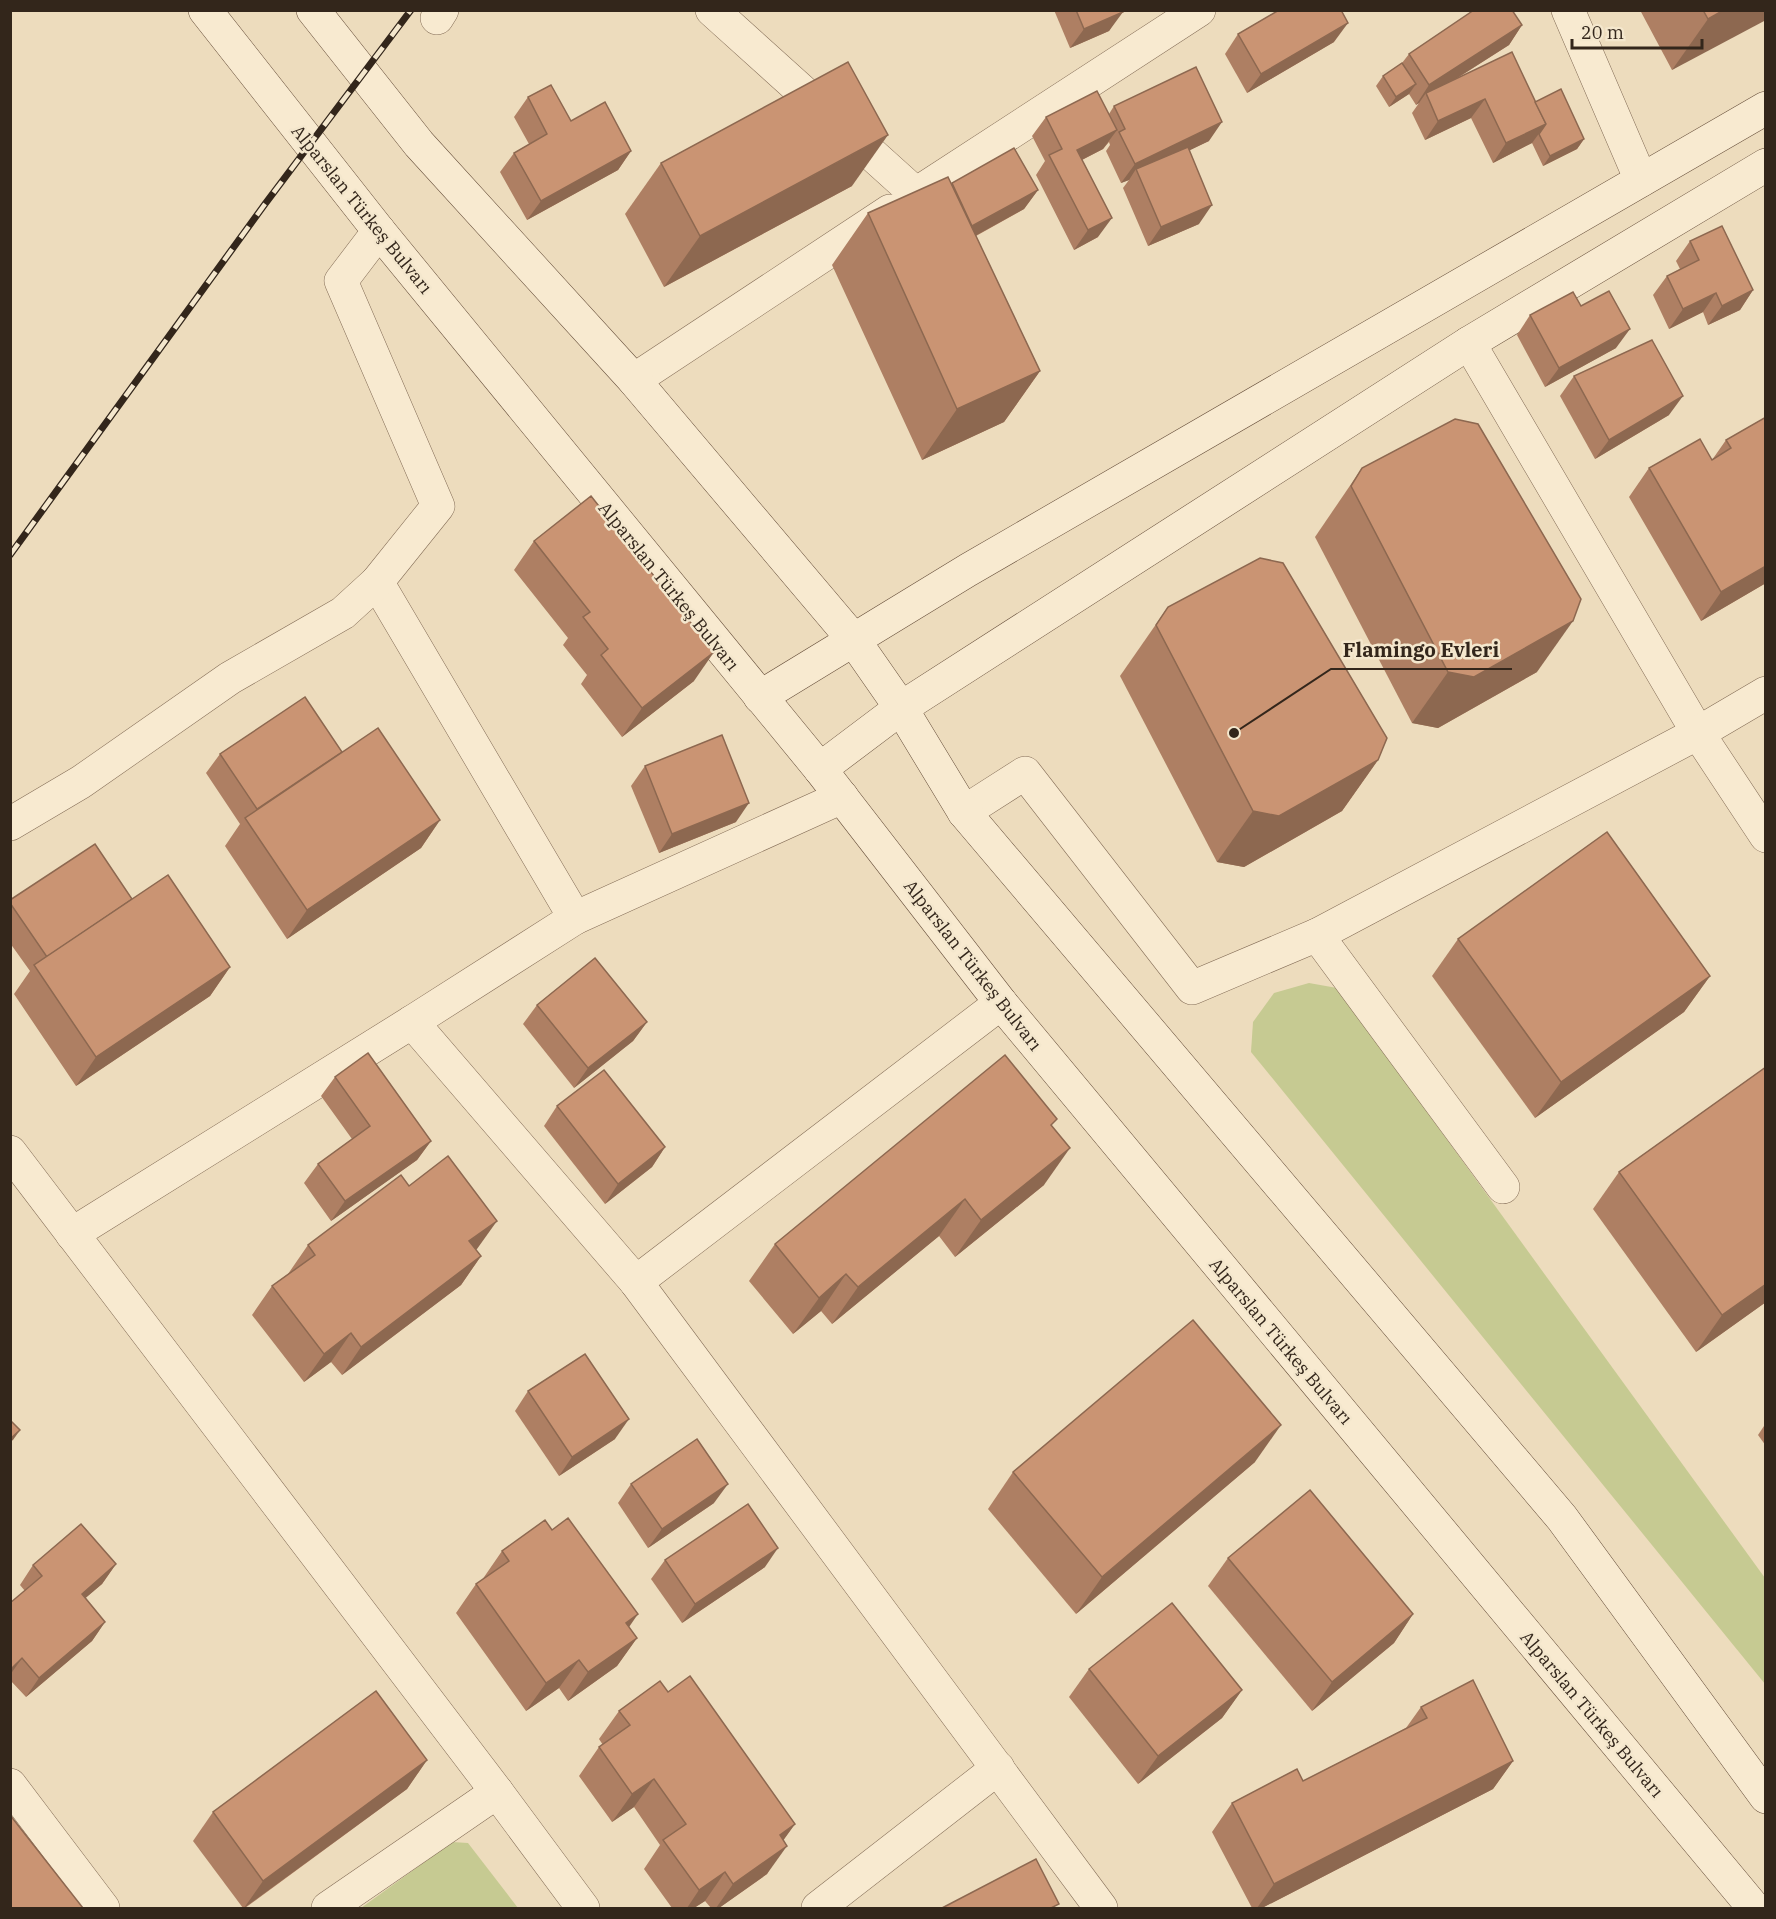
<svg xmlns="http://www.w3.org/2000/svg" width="1776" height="1919" font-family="'IBM Plex Serif',serif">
  <rect width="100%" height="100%" fill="#eddcbd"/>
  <g fill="#c6ca92">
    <path d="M1309 983 1337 988 1765 1578V1684L1251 1052 1253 1022 1274 993Z"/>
    <path d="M452 1842 468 1843 518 1908H361Z"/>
  </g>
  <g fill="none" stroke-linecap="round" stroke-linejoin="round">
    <g stroke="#846d57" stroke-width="34">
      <g id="minor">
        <path d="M712 10 916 194 1199 10"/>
        <path d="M1568 10 1641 180"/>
        <path d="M437 18 442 10"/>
        <path d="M379 231 341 281 438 506 377 582 575 918 412 1022 636 1282 1101 1908"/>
        <path d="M1469 343 1698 733 1766 836"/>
        <path d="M634 380 890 211"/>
        <path d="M964 812 1025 773 1192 988 1317 935 1503 1187"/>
        <path d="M10 824 81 782 230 678 343 613 377 582"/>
        <path d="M575 918 842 797"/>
        <path d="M1317 935 1698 733 1766 693"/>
        <path d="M10 1152 497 1792 583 1908"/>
        <path d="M72 1234 412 1022"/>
        <path d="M636 1282 1001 1003"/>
        <path d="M10 1785 103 1908"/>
        <path d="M328 1908 497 1792"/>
        <path d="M818 1908 998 1768"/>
      </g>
    </g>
    <g stroke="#664e3a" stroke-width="34">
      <g id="secondary">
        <path d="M205 10 379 231 820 769 1001 1003 1754 1908"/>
        <path d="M313 10 419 144 634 380 853 639 901 708 964 812 1562 1518 1766 1797"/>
        <path d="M760 697 968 570 1766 108"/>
        <path d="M820 769 901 708 1469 343 1766 165"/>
      </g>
    </g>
    <use href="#minor" stroke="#f8ead0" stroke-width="33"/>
    <use href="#secondary" stroke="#f8ead0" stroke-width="33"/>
    <g stroke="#33261b" stroke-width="7">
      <path id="rail" d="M10 555 265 204 411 10"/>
    </g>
    <use href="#rail" stroke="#f4e7cd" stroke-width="4.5" stroke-dasharray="14" stroke-linecap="butt"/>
  </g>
  <g fill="#ae7f63">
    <path d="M1054 10H1122L1109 31 1070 48Z"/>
    <path d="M1640 10H1766L1672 70Z"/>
    <path d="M1522 25 1509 45 1456 79 1535 102 1584 139 1577 149 1543 166 1532 143 1493 163 1471 118 1425 140 1412 113 1419 103 1416 105 1409 94 1389 107 1376 86 1383 76 1402 63 1409 54Z"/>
    <path d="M1238 34 1334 42 1247 93 1225 54Z"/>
    <path d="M528 97 571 121 631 151 618 170 527 220 500 172 514 153 529 144 514 117Z"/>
    <path d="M1114 106 1209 141 1189 150 1199 224 1148 246 1123 188 1129 180 1121 183 1106 151 1110 145 1109 142 1103 149 1082 160 1098 237 1074 250 1036 175 1045 161 1032 136 1046 117 1109 114Z"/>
    <path d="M661 163 852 186 664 287 625 214Z"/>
    <path d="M952 183 1038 190 1024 209 976 236 1040 371 1004 422 922 460 832 265 868 213Z"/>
    <path d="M1690 241 1753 290 1740 310 1708 325 1703 312 1669 329 1653 295 1667 276 1680 269 1676 261Z"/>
    <path d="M1581 306 1616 348 1545 387 1517 335 1530 315Z"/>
    <path d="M1574 376 1669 415 1595 459 1560 396Z"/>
    <path d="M1766 417V583L1701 621 1629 497 1649 468 1712 460 1726 440Z"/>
    <path d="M1362 468 1537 672 1438 728 1412 723 1315 537Z"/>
    <path d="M534 541 694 681 622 737 581 684 587 675 563 645 568 638 514 570Z"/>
    <path d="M1168 607 1378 760 1342 811 1244 867 1217 862 1120 676Z"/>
    <path d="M342 752 440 820 421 848 287 939 225 846 240 824 206 773 220 754Z"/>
    <path d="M645 766 736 822 659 853 631 786Z"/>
    <path d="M132 899 230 967 210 996 76 1086 14 994 30 971 10 943V900Z"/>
    <path d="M1458 939 1710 976 1684 1012 1535 1118 1432 976Z"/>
    <path d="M537 1005 647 1022 633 1041 574 1088 523 1024Z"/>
    <path d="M1766 1067V1302L1696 1352 1593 1209 1619 1172Z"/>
    <path d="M335 1077 431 1141 417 1160 331 1221 304 1183 318 1164 352 1139 321 1096Z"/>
    <path d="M557 1106 665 1147 652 1167 605 1204 544 1126Z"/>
    <path d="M1052 1126 1044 1185 955 1257 939 1236 832 1324 821 1311 793 1334 749 1281 775 1244Z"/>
    <path d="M409 1186 476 1250 481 1256 461 1285 342 1375 331 1362 304 1382 252 1315 272 1286 288 1274 308 1245Z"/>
    <path d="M528 1391 615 1439 559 1476 515 1411Z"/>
    <path d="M1766 1423V1446L1758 1435Z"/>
    <path d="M1255 1462 1076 1614 988 1509 1013 1472Z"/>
    <path d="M631 1484 714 1503 648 1548 618 1503Z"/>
    <path d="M552 1530 637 1638 617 1666 568 1701 559 1688 526 1711 456 1613 476 1584 482 1580 502 1551Z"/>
    <path d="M1228 1558 1413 1614 1394 1643 1312 1711 1208 1586Z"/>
    <path d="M665 1560 765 1567 682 1623 651 1579Z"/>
    <path d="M116 1564 102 1584 85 1598 105 1622 92 1641 26 1697 10 1680V1603L25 1591 20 1585 33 1565Z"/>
    <path d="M1089 1669 1242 1690 1222 1718 1138 1784 1069 1697Z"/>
    <path d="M668 1692 795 1824 783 1840 767 1874 719 1908H711L705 1901 694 1908H672L644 1869 660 1845 634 1807 612 1822 579 1776 599 1747 603 1745 599 1739 619 1711Z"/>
    <path d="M1421 1707 1513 1761 1493 1789 1262 1908H1252L1212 1832 1232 1803 1303 1781 1406 1728Z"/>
    <path d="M427 1760 407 1789 245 1908H243L193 1841 213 1812Z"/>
  </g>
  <g fill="#8d6850">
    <path d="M1724 10H1766V20L1672 70 1708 19Z"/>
    <path d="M1123 12 1109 31 1070 48 1084 29Z"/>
    <path d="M1348 23 1334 42 1247 93 1261 74Z"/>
    <path d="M1522 25 1509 45 1427 97 1426 93 1419 103 1416 105 1429 85Z"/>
    <path d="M1416 84 1409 94 1389 107 1396 97Z"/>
    <path d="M1485 99 1471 118 1425 140 1438 121Z"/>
    <path d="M1222 122 1209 141 1139 175 1136 169 1129 180 1121 183 1135 164Z"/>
    <path d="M1546 124 1532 143 1493 163 1506 143Z"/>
    <path d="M1117 130 1103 149 1064 169 1077 150Z"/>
    <path d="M888 135 852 186 664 287 700 236Z"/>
    <path d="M1584 139 1577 149 1543 166 1550 156Z"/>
    <path d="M631 151 618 170 527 220 541 201Z"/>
    <path d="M1038 190 1024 209 955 247 969 228Z"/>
    <path d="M1212 205 1199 224 1148 246 1161 227Z"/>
    <path d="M1112 218 1098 237 1074 250 1088 230Z"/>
    <path d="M1753 290 1740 310 1708 325 1722 306Z"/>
    <path d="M1716 293 1703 312 1669 329 1683 309Z"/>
    <path d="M1630 329 1616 348 1545 387 1559 368Z"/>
    <path d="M1040 371 1004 422 922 460 957 409Z"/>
    <path d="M1683 396 1669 415 1595 459 1609 440Z"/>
    <path d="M1766 566V583L1701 621 1721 592Z"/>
    <path d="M1573 621 1537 672 1438 728 1412 723 1448 672Z"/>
    <path d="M714 652 694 681 622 737 642 708Z"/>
    <path d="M1378 760 1342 811 1244 867 1217 862 1253 811Z"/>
    <path d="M749 803 736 822 659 853 672 834Z"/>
    <path d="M440 820 421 848 287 939 307 910Z"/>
    <path d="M230 967 210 996 76 1086 96 1057Z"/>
    <path d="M1710 976 1684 1012 1535 1118 1561 1082Z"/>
    <path d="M647 1022 633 1041 574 1088 588 1068Z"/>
    <path d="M431 1141 417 1160 331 1221 345 1201Z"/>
    <path d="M665 1147 652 1167 605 1204 618 1184Z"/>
    <path d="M1070 1148 1044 1185 955 1257 981 1220Z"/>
    <path d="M965 1199 939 1236 832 1324 858 1287Z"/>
    <path d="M497 1221 477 1249 449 1270 469 1241Z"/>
    <path d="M481 1256 461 1285 342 1375 361 1347Z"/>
    <path d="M846 1274 821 1311 793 1334 819 1298Z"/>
    <path d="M1766 1284V1302L1696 1352 1722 1315Z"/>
    <path d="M351 1333 331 1362 304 1382 324 1354Z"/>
    <path d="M629 1419 615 1439 559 1476 572 1457Z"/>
    <path d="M1281 1425 1255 1462 1076 1614 1102 1577Z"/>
    <path d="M20 1430 13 1440 10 1442V1439Z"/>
    <path d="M728 1484 714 1503 648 1548 662 1529Z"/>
    <path d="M778 1548 765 1567 682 1623 695 1604Z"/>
    <path d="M116 1564 102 1584 68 1613 82 1594Z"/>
    <path d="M638 1614 618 1643 626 1623Z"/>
    <path d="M1413 1614 1394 1643 1312 1711 1332 1682Z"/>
    <path d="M105 1622 92 1641 26 1697 39 1678Z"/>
    <path d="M637 1638 617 1666 568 1701 588 1672Z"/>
    <path d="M22 1658 10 1675V1670Z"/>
    <path d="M579 1660 559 1688 526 1711 546 1683Z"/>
    <path d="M1242 1690 1222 1718 1138 1784 1158 1756Z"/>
    <path d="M427 1760 407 1789 244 1908 263 1881Z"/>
    <path d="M1513 1761 1493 1789 1262 1908H1257L1274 1884Z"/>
    <path d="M654 1779 634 1807 612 1822 632 1794Z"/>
    <path d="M795 1824 775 1852 780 1835Z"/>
    <path d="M787 1846 767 1874 719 1908H716L733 1884Z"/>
    <path d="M725 1872 705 1901 694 1908H687L699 1890Z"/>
  </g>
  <g fill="#ca9473" stroke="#8d6850" stroke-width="1.5">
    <path d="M1076 10H1122L1123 12 1084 29Z"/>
    <path d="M1279 10H1341L1348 23 1261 74 1238 34Z"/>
    <path d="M1474 10H1512L1522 25 1429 85 1409 54Z"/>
    <path d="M1703 10H1724L1708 19Z"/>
    <path d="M1512 52 1546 124 1506 143 1485 99 1438 121 1426 93Z"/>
    <path d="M848 62 888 135 700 236 661 163Z"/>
    <path d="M1402 63 1416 84 1396 97 1383 76Z"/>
    <path d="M1196 67 1222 122 1135 164 1119 132 1125 129 1114 106Z"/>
    <path d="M551 85 571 121 605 102 631 151 541 201 514 153 547 134 528 97Z"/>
    <path d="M1561 89 1584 139 1550 156 1539 134 1546 124 1535 102Z"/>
    <path d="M1097 91 1117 130 1077 150 1112 218 1088 230 1049 155 1062 149 1046 117Z"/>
    <path d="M1188 147 1212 205 1161 227 1136 169Z"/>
    <path d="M1014 148 1038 190 972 226 952 183Z"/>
    <path d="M948 177 1040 371 957 409 868 213Z"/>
    <path d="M1722 226 1753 290 1722 306 1716 293 1683 309 1667 276 1699 260 1690 241Z"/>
    <path d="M1609 291 1630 329 1559 368 1530 315 1573 292 1581 306Z"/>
    <path d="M1652 340 1683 396 1609 440 1574 376Z"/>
    <path d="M1766 417V566L1721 592 1649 468 1700 439 1712 460 1731 448 1726 440Z"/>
    <path d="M1455 419 1478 424 1581 599 1573 621 1474 677 1448 672 1351 486 1362 468Z"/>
    <path d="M591 496 714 652 642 708 601 655 608 649 583 617 590 612 534 541Z"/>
    <path d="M1260 558 1283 563 1387 738 1378 760 1279 816 1253 811 1156 625 1168 607Z"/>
    <path d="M305 697 342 752 257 809 220 754Z"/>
    <path d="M378 728 440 820 307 910 245 818Z"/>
    <path d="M722 735 749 803 672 834 645 766Z"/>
    <path d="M1607 832 1710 976 1561 1082 1458 939Z"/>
    <path d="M95 844 132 899 47 957 10 903V900Z"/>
    <path d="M168 875 230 967 96 1057 34 965Z"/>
    <path d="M595 958 647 1022 588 1068 537 1005Z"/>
    <path d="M368 1053 431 1141 345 1201 318 1164 370 1126 335 1077Z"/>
    <path d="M1005 1055 1057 1119 1051 1125 1070 1148 981 1220 965 1199 858 1287 846 1274 819 1298 775 1244Z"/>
    <path d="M1766 1067V1284L1722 1315 1619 1172Z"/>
    <path d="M604 1070 665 1147 618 1184 557 1106Z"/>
    <path d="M448 1156 497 1221 469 1241 481 1256 361 1347 351 1333 324 1354 272 1286 315 1255 308 1245 401 1175 409 1186Z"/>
    <path d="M1193 1320 1281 1425 1102 1577 1013 1472Z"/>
    <path d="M585 1354 629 1419 572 1457 528 1391Z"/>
    <path d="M10 1420 20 1430 10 1439Z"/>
    <path d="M697 1439 728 1484 662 1529 631 1484Z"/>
    <path d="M1310 1490 1413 1614 1332 1682 1228 1558Z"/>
    <path d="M748 1504 778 1548 695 1604 665 1560Z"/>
    <path d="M568 1518 638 1614 626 1623 637 1638 588 1672 579 1660 546 1683 476 1584 509 1561 502 1551 545 1520 552 1530Z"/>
    <path d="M81 1524 116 1564 82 1594 105 1622 39 1678 22 1658 12 1668 10 1666V1603L42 1576 33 1565Z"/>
    <path d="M1172 1603 1242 1690 1158 1756 1089 1669Z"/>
    <path d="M690 1676 795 1824 780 1835 787 1846 733 1884 725 1872 699 1890 663 1840 686 1824 654 1779 632 1794 599 1747 630 1725 619 1711 660 1681 668 1692Z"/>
    <path d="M1473 1680 1513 1761 1274 1884 1232 1803 1297 1769 1303 1781 1427 1718 1421 1707Z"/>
    <path d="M376 1691 427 1760 263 1881 213 1812Z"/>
    <path d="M10 1815 83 1908H10Z"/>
    <path d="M1036 1859 1059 1904 1051 1908H942Z"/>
  </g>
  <g text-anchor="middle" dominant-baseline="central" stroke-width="5" stroke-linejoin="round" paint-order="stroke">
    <g font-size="18" fill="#33261b" stroke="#f4e7cd">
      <text transform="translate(362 209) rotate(51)">Alparslan Türkeş Bulvarı</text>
      <text transform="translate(669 586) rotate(51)">Alparslan Türkeş Bulvarı</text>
      <text transform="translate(973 965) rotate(52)">Alparslan Türkeş Bulvarı</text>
      <text transform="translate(1281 1341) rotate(50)">Alparslan Türkeş Bulvarı</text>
      <text transform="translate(1592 1714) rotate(50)">Alparslan Türkeş Bulvarı</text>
    </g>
  </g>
  <path fill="none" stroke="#33261b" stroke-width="2" d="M1234 733L1331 669H1512"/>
  <circle fill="#33261b" stroke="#f4e7cd" stroke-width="2" cx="1234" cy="733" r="6"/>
  <g font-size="20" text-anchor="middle" font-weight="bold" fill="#33261b" stroke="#f4e7cd" stroke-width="5" stroke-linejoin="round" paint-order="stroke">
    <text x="1421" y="657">Flamingo Evleri</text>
  </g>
  <rect width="1776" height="1919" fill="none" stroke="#33261b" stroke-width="24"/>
  <path d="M1572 39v9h130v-9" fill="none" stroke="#33261b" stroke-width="3"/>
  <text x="1581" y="39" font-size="18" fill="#33261b" stroke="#f4e7cd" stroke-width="4.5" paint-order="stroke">20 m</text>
</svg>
